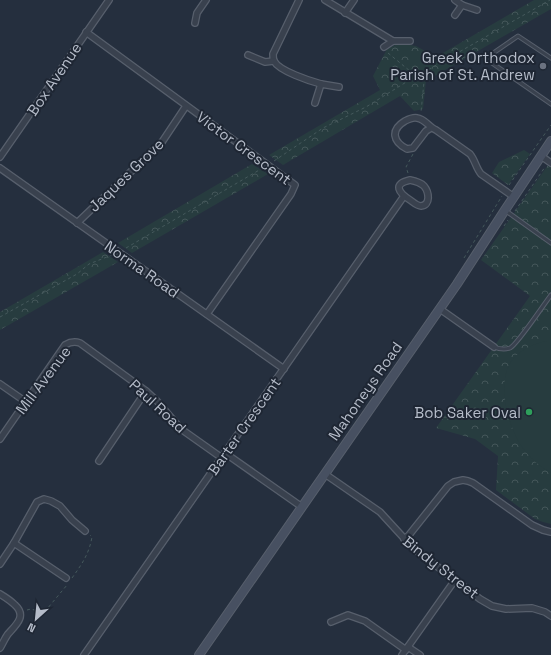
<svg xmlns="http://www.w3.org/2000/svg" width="551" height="655" font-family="'Space Grotesk',sans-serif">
  <defs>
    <pattern id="park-crowns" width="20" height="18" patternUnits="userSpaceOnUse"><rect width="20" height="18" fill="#273c3f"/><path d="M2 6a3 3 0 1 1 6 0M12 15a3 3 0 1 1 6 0" fill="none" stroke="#445659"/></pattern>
  </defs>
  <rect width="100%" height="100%" fill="#252f3e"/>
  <g fill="url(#park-crowns)">
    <path d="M534 0H551V9L426 81 423 109 414 111 400 96 283 165 269 155 380 90 373 76 387 49 395 45 404 44 416 46 436 57Z"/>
    <path d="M524 150 530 154 508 185 492 173 499 162Z"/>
    <path d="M252 164 268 174 132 253 118 243Z"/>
    <path d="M548 165 551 167V524L543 522 535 519 496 490 498 456 475 439 436 428 530 296 481 260Z"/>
    <path d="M103 252 118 262 0 330V312Z"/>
  </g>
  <path fill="#273c3f" d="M547 341H551V473C541 467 532 460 525 451 510 432 499 394 507 370 513 353 531 344 547 341Z"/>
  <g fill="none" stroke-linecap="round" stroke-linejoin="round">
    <g stroke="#575f6c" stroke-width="5">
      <g id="lane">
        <path d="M551 58 518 36 489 56V61L551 104"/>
        <path d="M506 211 551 243"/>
        <path d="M494 347C499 349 504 350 510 348 517 345 544 304 551 295"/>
      </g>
    </g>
    <g stroke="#575f6c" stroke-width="8">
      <g id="street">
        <path d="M299 0 273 54C273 57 273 59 274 61 279 71 310 81 321 84"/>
        <path d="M325 0 393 41"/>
        <path d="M455 0 462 5"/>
        <path d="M345 13 354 0"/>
        <path d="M455 15 462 5 477 10"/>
        <path d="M195 23 197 13 206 0"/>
        <path d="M86 32 295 185 291 194 207 314"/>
        <path d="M384 47 393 41H410"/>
        <path d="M248 55 265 62 274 61"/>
        <path d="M315 103 321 84 339 87"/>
        <path d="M431 128 426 131 413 148 407 149C393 142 390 130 405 121 409 119 413 117 417 118 425 119 429 127 436 130L470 154C475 160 476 168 481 174L514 197"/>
        <path d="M541 156 551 163"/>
        <path d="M0 157 109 0"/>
        <path d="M0 168 284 369"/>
        <path d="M410 180C415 181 420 182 424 186 429 192 431 205 421 206 417 206 413 202 410 200 399 193 392 184 410 180Z"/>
        <path d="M77 223 162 142 186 106"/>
        <path d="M440 309 494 347"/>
        <path d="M0 384 26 402"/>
        <path d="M0 439 65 345C70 342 74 341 80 343L146 391 157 401 181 429 222 458"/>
        <path d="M225 453 302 507"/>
        <path d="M99 461 146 391"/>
        <path d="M325 474 380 512 413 548 480 599 492 606 506 609 532 608 545 612 551 616"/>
        <path d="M404 539 409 535 448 486 454 482 463 480 468 481 473 483 532 525 543 530 551 532"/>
        <path d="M14 543 66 578"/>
        <path d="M0 564 14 543 37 502 44 499 51 501 60 506 72 520 85 531"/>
        <path d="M0 594C5 597 11 601 15 605 27 616 16 625 8 634 5 638 3 643 0 648"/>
        <path d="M331 622 348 615 365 621 406 650"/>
        <path d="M408 647 420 655"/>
        <path d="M84 655 404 196"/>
        <path d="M402 655 455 580"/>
      </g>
    </g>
    <g stroke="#575f6c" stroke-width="10">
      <path id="secondary" d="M199 655 457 284 505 210 551 141"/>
    </g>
    <g stroke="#45595c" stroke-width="1" stroke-dasharray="3 3" stroke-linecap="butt">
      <path d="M388 53 416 76 424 82 421 112"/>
      <path d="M274 161 323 128 366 107 416 76 426 71 550 0"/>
      <path d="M408 173 406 167 413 154"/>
      <path d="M509 185 551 125"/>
      <path d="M515 211 545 167"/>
      <path d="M504 226 508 220"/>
      <path d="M126 248 261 169"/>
      <path d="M464 258 502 196"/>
      <path d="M0 317 77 274 89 264 112 255"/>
      <path d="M72 578C82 564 89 554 92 537L90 535"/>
      <path d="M27 610 31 609 41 612 47 609 67 585"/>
    </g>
    <use href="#lane" stroke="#39414e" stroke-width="3"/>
    <use href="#street" stroke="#39414e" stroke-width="5.5"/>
    <use href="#secondary" stroke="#475061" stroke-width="8"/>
  </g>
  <circle fill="#6b7280" stroke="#1e2633" stroke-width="1.5" cx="543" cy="66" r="4"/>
  <circle fill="#2e9e5b" stroke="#1e2633" stroke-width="1.5" cx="529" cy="412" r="4"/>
  <g text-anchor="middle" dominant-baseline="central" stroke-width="4" stroke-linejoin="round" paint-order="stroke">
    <g font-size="15" fill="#b5bcc9" stroke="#1e2633" text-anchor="end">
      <text x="535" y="57">Greek Orthodox<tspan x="535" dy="17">Parish of St. Andrew</tspan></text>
      <text x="521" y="412">Bob Saker Oval</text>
    </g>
    <g font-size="15" fill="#b5bcc9" stroke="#1e2633">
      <text transform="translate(54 79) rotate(-56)">Box Avenue</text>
      <text transform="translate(244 148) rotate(36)">Victor Crescent</text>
      <text transform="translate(126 175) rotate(-44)">Jaques Grove</text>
      <text transform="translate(142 269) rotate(35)">Norma Road</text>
      <text transform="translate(43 380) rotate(-53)">Mill Avenue</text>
      <text transform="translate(365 391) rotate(-55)">Mahoneys Road</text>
      <text transform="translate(158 406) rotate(43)">Paul Road</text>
      <text transform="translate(244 426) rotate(-55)">Barter Crescent</text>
      <text transform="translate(441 567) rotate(38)">Bindy Street</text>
    </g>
  </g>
  <g transform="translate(36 619) rotate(207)" stroke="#1e2633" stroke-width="3" paint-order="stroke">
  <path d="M0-3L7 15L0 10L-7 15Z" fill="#b5bcc9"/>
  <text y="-6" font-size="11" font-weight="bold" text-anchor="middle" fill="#b5bcc9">N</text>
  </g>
</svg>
